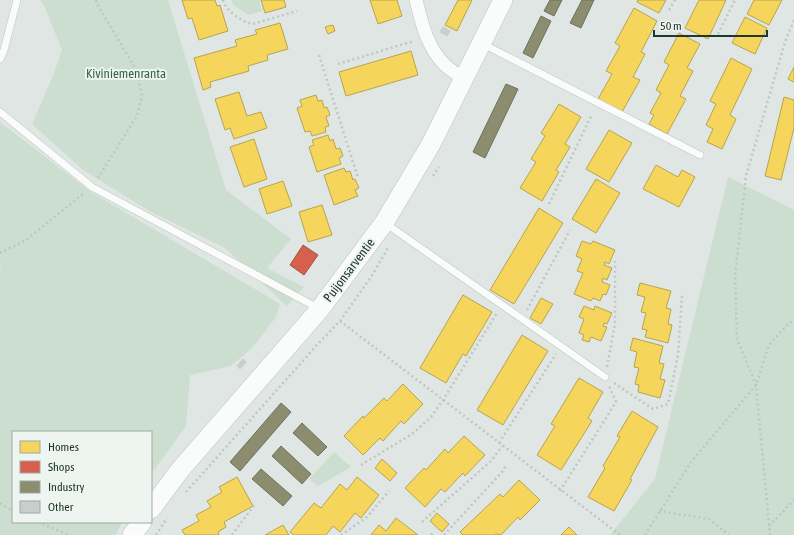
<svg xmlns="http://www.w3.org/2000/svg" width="794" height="535" font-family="'Asap Condensed',sans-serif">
  <rect width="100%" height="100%" fill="#e0e6e3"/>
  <g fill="#cbdecf">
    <path d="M39 0H168L226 190 291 239 267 268 304 287 287 306 225 248 151 212 83 170 32 124 53 76 62 50 43 3Z"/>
    <path d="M232 0H259L262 11 248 15 233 5Z"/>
    <path d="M0 122 91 192 280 304 276 317 253 347 231 366 190 375 186 426 151 474V432H13V522H122L116 535H0V268H1L0 264Z"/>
    <path d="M728 177 794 210V535H610L655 479Z"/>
    <path d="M334 452 351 467 318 486 309 479Z"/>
  </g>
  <g fill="#f6d55c" stroke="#b6a54e">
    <path d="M182 0H215L217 6 220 5 228 31 199 40 192 18 188 19Z"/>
    <path d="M261 0H284L286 7 265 13Z"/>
    <path d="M370 0H397L402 16 378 24Z"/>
    <path d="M458 0H472L457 31 445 25Z"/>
    <path d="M638 0H666L659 13 637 2Z"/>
    <path d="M699 0H726L708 39 685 28Z"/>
    <path d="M754 0H782L769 25 747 14Z"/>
    <path d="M634 8 657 21 641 52 645 54 633 77 640 80 622 112 598 99 612 74 606 71 620 46 615 43Z"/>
    <path d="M745 17 767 28 755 54 732 43Z"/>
    <path d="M280 23 288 49 267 55 268 60 248 66 249 71 210 82 211 87 203 90 194 58 237 46 235 40 257 34 255 30Z"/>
    <path d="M333 25 335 31 328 34 325 27Z"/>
    <path d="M679 33 700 44 687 68 693 71 680 96 686 99 667 134 649 124 654 115 650 113 661 93 656 90 669 65 664 62Z"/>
    <path d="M411 51 418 75 346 96 339 72Z"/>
    <path d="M731 58 752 69 730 115 736 119 722 149 707 142 713 129 706 125 716 104 710 101Z"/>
    <path d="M794 67V82L788 79Z"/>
    <path d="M239 92 247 116 261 112 267 128 234 139 230 128 225 130 215 99Z"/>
    <path d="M316 95 318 101 322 100 324 108 327 107 330 115 326 117 329 126 325 127 326 132 312 136 310 131 305 132 297 108 302 106 300 100Z"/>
    <path d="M784 97 794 100V128L781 180 765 176Z"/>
    <path d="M559 104 581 117 565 144 570 147 556 170 559 172 542 201 520 188 536 162 531 159 545 136 541 133Z"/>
    <path d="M609 130 632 143 609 182 586 169Z"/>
    <path d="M328 135 330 141 333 139 336 149 340 148 343 156 339 158 341 164 317 172 309 147 314 145 312 140Z"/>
    <path d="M254 139 267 179 244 187 230 147Z"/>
    <path d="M656 165 678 177 682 170 695 177 679 207 643 189Z"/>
    <path d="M344 168 346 172 350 171 353 180 355 179 359 188 355 190 358 196 334 205 324 175Z"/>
    <path d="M596 179 620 193 596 233 572 219Z"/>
    <path d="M283 181 292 206 267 214 259 189Z"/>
    <path d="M322 205 332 235 308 242 299 212Z"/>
    <path d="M539 208 563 223 514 304 490 290Z"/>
    <path d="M582 241 591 244 593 241 615 250 609 264 605 262 604 265 612 268 607 280 603 278 602 282 610 285 606 295 603 294 600 301 593 298 591 301 574 294 583 273 577 271 582 259 576 256Z"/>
    <path d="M640 283 671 291 666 308 671 309 668 324 672 325 668 343 645 337 647 330 642 329 646 313 641 312 645 297 637 295Z"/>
    <path d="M463 295 492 312 466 356 463 354 446 383 420 368Z"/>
    <path d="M541 298 553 304 541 324 530 318Z"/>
    <path d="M584 306 594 310 595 306 612 313 607 324 604 323 603 326 607 327 601 341 591 337 589 342 582 340 584 335 579 333 584 319 579 317Z"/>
    <path d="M522 335 548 351 503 425 477 410Z"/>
    <path d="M633 338 663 346 659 363 664 364 660 379 665 380 660 398 638 392 639 385 635 384 639 368 634 367 637 352 630 350Z"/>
    <path d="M579 378 603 392 588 418 592 421 561 470 537 455 555 426 551 424Z"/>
    <path d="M403 384 423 404 404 424 401 421 383 441 380 438 363 455 344 436 363 416 364 418 384 398 387 401Z"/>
    <path d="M632 411 658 427 630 479 632 480 614 511 588 497 605 468 603 466 620 437 617 436Z"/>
    <path d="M464 436 485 455 465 476 463 473 445 492 441 489 425 507 405 488 424 468 426 470 445 449 448 453Z"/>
    <path d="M382 459 397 473 390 481 375 468Z"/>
    <path d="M237 477 253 506 224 522 226 527 218 532 219 535H185L182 530 199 521 196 515 211 507 207 501 222 492 219 487Z"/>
    <path d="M357 477 379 495 361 518 355 513 340 532 333 526 326 535H294L290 532 314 503 321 508 340 484 347 490Z"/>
    <path d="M519 480 540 500 520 520 518 517 501 535 496 534 495 535H463L460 532 500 494 503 497Z"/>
    <path d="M437 513 449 524 442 532 430 521Z"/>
    <path d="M396 518 418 535H371L379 525 386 531Z"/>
    <path d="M283 525 289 535H265Z"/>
    <path d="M569 527 577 535H561Z"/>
  </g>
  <path fill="#d6604d" stroke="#a05344" d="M303 245 318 255 304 275 290 265Z"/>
  <g fill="#8c8c6e" stroke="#6c725b">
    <path d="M550 0H562L554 16 544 11Z"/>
    <path d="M582 0H594L581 28 570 23Z"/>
    <path d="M541 16 551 21 533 58 523 53Z"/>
    <path d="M506 84 518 89 485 158 473 152Z"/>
    <path d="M281 403 291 412 240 471 230 462Z"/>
    <path d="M302 423 327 447 318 456 293 433Z"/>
    <path d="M281 446 311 474 302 484 272 456Z"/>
    <path d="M261 469 292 496 283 506 252 479Z"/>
  </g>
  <g fill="#c9cecc" stroke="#c9cfcc">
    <path d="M443 27 450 31 447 36 440 32Z"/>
    <path d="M243 359 246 362 240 369 237 366Z"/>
  </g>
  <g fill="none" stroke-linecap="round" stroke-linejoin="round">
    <g stroke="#bdc3c0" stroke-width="8">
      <g id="service">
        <path d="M483 44 700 155"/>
        <path d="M0 59 4 50 17 0"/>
        <path d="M0 112 92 187 318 308"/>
        <path d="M385 223 605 377"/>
      </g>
    </g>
    <g stroke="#bdc3c0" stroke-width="14">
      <path id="minor" d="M416 0C422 24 427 47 445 65 450 70 457 74 463 78"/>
    </g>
    <g stroke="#bdc3c0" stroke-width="20">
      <g id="secondary">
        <path d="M151 509 180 470 320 309 384 223 431 144 503 0"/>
        <path d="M132 535 142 522"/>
      </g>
    </g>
    <g stroke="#bfc6c3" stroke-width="2.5" stroke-dasharray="2 3" stroke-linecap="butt">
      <path d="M96 0 97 4 137 71 142 96 137 116 98 178"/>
      <path d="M223 0C226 11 242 22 253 24L297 11"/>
      <path d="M669 10 675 0"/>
      <path d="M718 34 735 0"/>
      <path d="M319 55 358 178"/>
      <path d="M338 64 414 41"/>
      <path d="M433 176 439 167"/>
      <path d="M549 204 592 114"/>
      <path d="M0 253 26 240 84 193"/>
      <path d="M527 310 570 230"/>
      <path d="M340 321 620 535"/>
      <path d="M607 367 615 324V261"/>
      <path d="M614 383 653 409 668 404 678 355 682 295"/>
      <path d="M499 443 556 354"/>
      <path d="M361 465 412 434 431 417 443 400 497 313"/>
      <path d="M560 491 616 402 609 386"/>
      <path d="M186 492 317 345 340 321 371 277 388 248"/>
      <path d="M0 503 13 511"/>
      <path d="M659 511 709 519 729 535"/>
      <path d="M38 522 69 535"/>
      <path d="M422 522 491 461 502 446"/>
      <path d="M769 526 794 500"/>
      <path d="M156 535 167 518"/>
      <path d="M232 535 255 504"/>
      <path d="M341 535 367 517 389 491"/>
      <path d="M431 535 433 533"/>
      <path d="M444 535 503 471 506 465"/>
      <path d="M645 535 691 462 756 385 769 345 786 326 794 320"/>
      <path d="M770 535 756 385 737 339 735 276 746 176 785 42 794 20"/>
    </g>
    <use href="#service" stroke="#fafbfb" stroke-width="7"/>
    <use href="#minor" stroke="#fafbfb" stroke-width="13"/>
    <use href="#secondary" stroke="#fafbfb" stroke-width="19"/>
  </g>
  <g text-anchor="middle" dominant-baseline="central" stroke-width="4" stroke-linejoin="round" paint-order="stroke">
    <g font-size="13" fill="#306840" stroke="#eef5f1">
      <text x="126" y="73">Kiviniemenranta</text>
    </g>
    <g font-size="13" fill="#21362e" stroke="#eef5f1">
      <text transform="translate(349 270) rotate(-53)">Puijonsarventie</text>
    </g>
  </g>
  <rect x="12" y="431" width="140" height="92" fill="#eef5f1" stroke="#9ca9a3"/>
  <rect x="20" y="441" width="20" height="12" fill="#f6d55c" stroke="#9ca9a3"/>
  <text x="48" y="451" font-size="12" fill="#21362e">Homes</text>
  <rect x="20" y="461" width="20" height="12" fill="#d6604d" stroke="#9ca9a3"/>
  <text x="48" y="471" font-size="12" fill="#21362e">Shops</text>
  <rect x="20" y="481" width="20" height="12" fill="#8c8c6e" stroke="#9ca9a3"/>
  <text x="48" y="491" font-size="12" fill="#21362e">Industry</text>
  <rect x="20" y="501" width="20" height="12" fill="#c9cecc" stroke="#9ca9a3"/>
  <text x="48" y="511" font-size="12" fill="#21362e">Other</text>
  <path d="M654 30v6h113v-6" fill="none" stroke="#21362e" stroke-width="2"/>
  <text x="660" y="30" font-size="12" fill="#21362e" stroke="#eef5f1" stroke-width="3" paint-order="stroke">50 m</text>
</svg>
